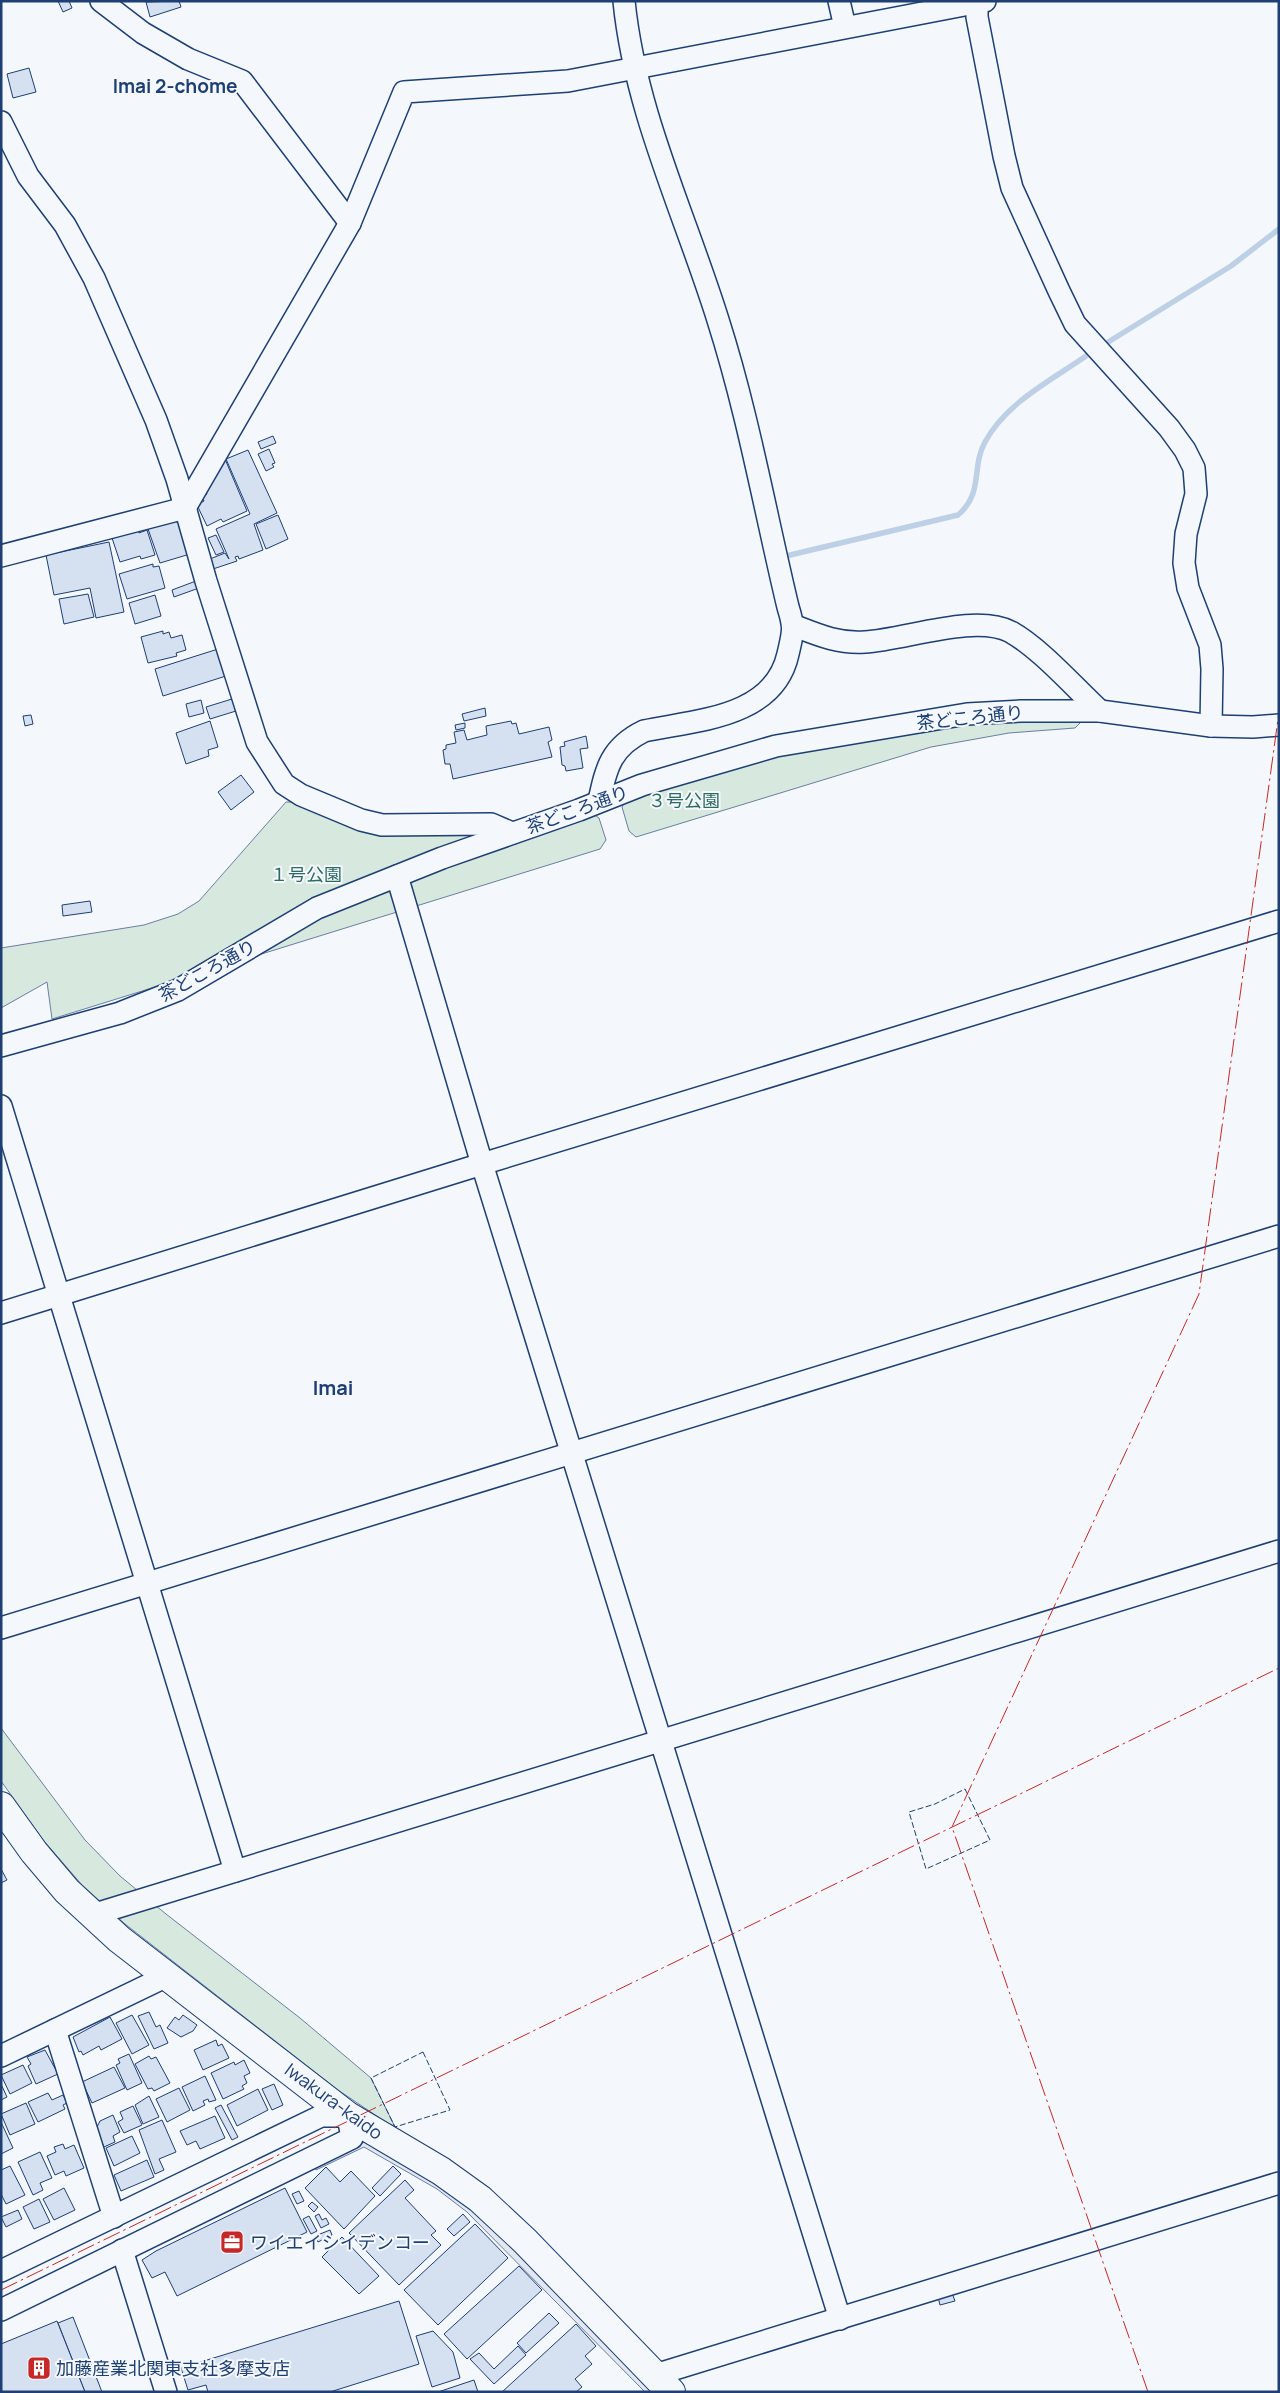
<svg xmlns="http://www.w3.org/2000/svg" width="1280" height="2393" font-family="Manrope,'Noto Sans JP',sans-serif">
  <rect width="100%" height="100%" fill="#f4f7fb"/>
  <g fill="#d7e8df" stroke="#687fa3">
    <path d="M952 720 1082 721 1075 728 1009 733 931 747 636 837 629 831 622 807 628 796 770 752Z"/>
    <path d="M286 802H299L364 830 531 831 589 811 599 818 606 840 600 849 52 1019 47 982 1 1008V948L144 925 178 914 199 901Z"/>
    <path d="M1 1728 85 1840 120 1876 166 1914 300 2018 371 2078 396 2129 338 2090 125 1924 82 1885 44 1841 1 1781Z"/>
  </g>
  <path fill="#e3e8f0" stroke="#687fa3" d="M370 2142 477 2209 657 2392H645L467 2212 437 2189 364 2147 316 2170 314 2166 359 2143Z"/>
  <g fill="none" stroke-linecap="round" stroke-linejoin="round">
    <g stroke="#bed0e5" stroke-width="5.5">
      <path d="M1105 344 1231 266 1279 229"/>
      <path d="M786 556 958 515C984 493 971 467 985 442 1006 403 1050 381 1086 356"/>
    </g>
  </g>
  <g fill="#d5e0f0" stroke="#1d3f73">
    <path d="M58 1H69L72 8 63 12Z"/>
    <path d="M179 1 181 7 150 17 146 2Z"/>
    <path d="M29 68 36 92 13 98 7 74Z"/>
    <path d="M273 436 276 443 261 449 258 442Z"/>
    <path d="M269 449 275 463 272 464 274 467 266 471 258 454Z"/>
    <path d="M248 450 277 513 254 524 263 550 239 559 238 556 235 557 237 561 213 569 210 559 225 553 229 559 216 529 250 514 226 459Z"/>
    <path d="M225 459 247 511 223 522 221 519 207 526 197 505 204 501 202 497 207 494 205 491Z"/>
    <path d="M278 515 288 539 266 549 256 524Z"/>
    <path d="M175 520 176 522 179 521 190 554 160 563 148 529Z"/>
    <path d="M138 530 139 533 147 530 155 555 141 559 140 556 120 562 112 538Z"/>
    <path d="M216 535 224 552 216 555 208 538Z"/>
    <path d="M109 542 124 612 96 618 90 588 54 595 46 555Z"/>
    <path d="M153 564V567L159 566 165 588 127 599 119 574Z"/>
    <path d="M196 581 199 588 174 597 172 590Z"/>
    <path d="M88 594 94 617 64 624 59 599Z"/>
    <path d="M155 595 161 616 135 624 129 603Z"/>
    <path d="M163 631V634L169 632 171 638 182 635 186 650 176 653 177 656 148 663 141 637Z"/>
    <path d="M218 649 226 676 163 696 155 669Z"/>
    <path d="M232 699 236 711 210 719 206 707Z"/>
    <path d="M201 700 204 713 189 717 186 704Z"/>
    <path d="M485 708 486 716 464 721 462 714Z"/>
    <path d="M31 715 33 724 25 726 23 716Z"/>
    <path d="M210 721 218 747 208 750 209 756 186 764 176 733Z"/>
    <path d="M511 721 512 724 516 723 519 734 549 727 552 740 548 742 552 757 453 779 450 764H445L443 750 446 749V745L456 743 454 732 464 730 467 740 487 735 486 726Z"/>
    <path d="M465 723V728L456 730 455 725Z"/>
    <path d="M586 736 588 748 580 749 583 768 566 771 565 766 562 765 560 747 565 746 564 742Z"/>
    <path d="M241 775 254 792 231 810 218 792Z"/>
    <path d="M90 901 92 912 63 916 62 905Z"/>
    <path d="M1 1869 7 1880 1 1883Z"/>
    <path d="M149 2012 156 2027 160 2025 168 2043 154 2049 138 2016Z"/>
    <path d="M132 2015 149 2045 132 2054 116 2023Z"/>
    <path d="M183 2015 197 2025 193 2031 181 2037 167 2028 175 2017 179 2020Z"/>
    <path d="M110 2017 122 2039 101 2050 99 2046 83 2055 81 2051 79 2052 73 2037Z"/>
    <path d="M216 2040 218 2046 222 2044 229 2058 203 2070 194 2050Z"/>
    <path d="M45 2050 58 2074 36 2084 28 2066 31 2064 27 2057Z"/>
    <path d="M129 2054 142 2083 127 2090 116 2065 120 2063 118 2059Z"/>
    <path d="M149 2056 151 2059 156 2057 170 2083 154 2091 152 2088 148 2089 135 2064Z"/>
    <path d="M244 2060 250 2073 244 2076 247 2083 242 2086 244 2089 223 2099 211 2073 234 2062 235 2065Z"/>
    <path d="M23 2065 32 2083 10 2094 1 2075Z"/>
    <path d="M114 2067 125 2088 92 2103 82 2082Z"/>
    <path d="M205 2076 216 2100 209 2102 208 2099 203 2101 205 2105 193 2111 182 2087Z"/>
    <path d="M1 2084 7 2097 1 2100Z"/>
    <path d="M274 2084 283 2105 272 2110 262 2089Z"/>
    <path d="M179 2088 190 2110 167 2122 156 2099Z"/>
    <path d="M258 2089 268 2110 237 2126 227 2105Z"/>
    <path d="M48 2093 52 2100 63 2095 67 2103 63 2105 65 2109 38 2122 28 2102Z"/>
    <path d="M149 2096 159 2117 143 2124 135 2105Z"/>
    <path d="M26 2103 35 2124 10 2135 1 2114Z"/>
    <path d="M221 2105 238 2137 232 2140 215 2108Z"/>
    <path d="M133 2106 142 2125 124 2133 118 2122 123 2119 120 2112Z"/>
    <path d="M113 2115 120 2132 113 2136 115 2142 104 2147 96 2129 100 2121Z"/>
    <path d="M215 2116 225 2138 200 2149 196 2141 187 2145 180 2131Z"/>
    <path d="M162 2120 176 2152 159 2159 164 2170 155 2174 139 2130Z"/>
    <path d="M1 2122 13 2148 1 2154Z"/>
    <path d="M132 2136 140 2153 114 2166 106 2148Z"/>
    <path d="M63 2144 65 2149 74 2145 84 2168 66 2176 64 2171 55 2175 47 2156 56 2152 54 2147Z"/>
    <path d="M40 2152 52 2178 40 2183 43 2190 33 2195 18 2162Z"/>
    <path d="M147 2160 154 2177 121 2191 114 2175Z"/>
    <path d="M10 2166 25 2195 6 2204 1 2194V2170Z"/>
    <path d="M393 2166 401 2174 380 2196 372 2188Z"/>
    <path d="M326 2167 340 2182 351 2171 375 2196 344 2229 305 2188Z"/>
    <path d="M405 2180 414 2190 405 2198 436 2231 431 2235 441 2245 399 2285 349 2233Z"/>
    <path d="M64 2188 75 2210 54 2220 43 2199Z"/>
    <path d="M285 2188 307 2232 177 2296 165 2272 152 2278 142 2260 156 2251Z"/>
    <path d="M299 2191 304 2201 297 2204 292 2194Z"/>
    <path d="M39 2199 50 2222 34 2229 23 2207Z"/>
    <path d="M312 2202 318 2207 314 2212 308 2206Z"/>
    <path d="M18 2210 22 2219 6 2227 1 2217Z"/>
    <path d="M319 2214 322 2220 326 2218 329 2224 321 2228 315 2216Z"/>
    <path d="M463 2214 470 2222 454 2236 447 2229Z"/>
    <path d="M309 2216 317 2231 311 2234 303 2219Z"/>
    <path d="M475 2224 508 2258 438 2325 404 2290Z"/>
    <path d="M330 2230 332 2235 318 2242 315 2236Z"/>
    <path d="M342 2237 379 2276 359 2294 322 2257Z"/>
    <path d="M519 2266 542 2290 467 2359 444 2334Z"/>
    <path d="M952 2293 955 2301 940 2305 938 2297Z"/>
    <path d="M399 2301 419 2364 330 2392H208L206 2385 188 2390 181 2368Z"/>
    <path d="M549 2313 559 2323 526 2353 517 2343Z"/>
    <path d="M73 2317 102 2392H85L58 2323Z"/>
    <path d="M57 2321 85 2392H1V2344Z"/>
    <path d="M576 2324 596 2346 585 2356 592 2364 575 2379 582 2387 576 2392H502Z"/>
    <path d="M433 2331 453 2352 460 2378 432 2387 416 2336Z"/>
    <path d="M518 2346 526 2355 494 2384 470 2359 479 2353 494 2369Z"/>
    <path d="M474 2380 478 2392H438Z"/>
  </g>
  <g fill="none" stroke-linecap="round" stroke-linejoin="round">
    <g stroke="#1d3f73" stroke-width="24">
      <g id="minor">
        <path d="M101 1 143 33 188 59 242 81 350 223"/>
        <path d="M839 1 845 27"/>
        <path d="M977 1V17L1004 156 1012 188 1059 291 1075 324 1169 428 1185 450 1194 468 1196 494 1186 534 1184 563 1188 588 1210 645 1212 669 1211 726"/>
        <path d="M1 122 28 176 65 225 94 278 156 420 177 479 206 581 257 742 284 784 301 795 361 820 382 825 491 824 512 833"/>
        <path d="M1 556 185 508 350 223 404 92 568 81 985 1"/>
        <path d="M795 626C818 635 839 644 865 642 905 640 975 613 1011 632 1041 649 1074 687 1100 711"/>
        <path d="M599 801C606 768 611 747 644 731 696 720 774 718 788 654 793 632 795 629 788 607 765 511 748 414 718 320 685 214 635 112 624 1"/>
        <path d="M397 876 482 1164 840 2319"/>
        <path d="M1 1046 120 1013 178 990 317 908 442 858 579 810 642 785 776 746 967 714 1021 711H1100L1211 726 1253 727 1279 725"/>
        <path d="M1 1106 235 1871"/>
        <path d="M1 1313 482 1164 1279 921"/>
        <path d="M1 1628 1279 1236"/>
        <path d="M92 1915 1279 1551"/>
        <path d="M55 2030 114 2217"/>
        <path d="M1 2056 167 1976"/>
        <path d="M122 2250 166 2392"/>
        <path d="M1 2271 321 2116H348L352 2138 1 2310"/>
        <path d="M655 2375 1279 2183"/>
      </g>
    </g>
    <g stroke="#1d3f73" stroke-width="30">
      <path id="major" d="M1 1806 34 1852 67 1891 119 1939 348 2116 441 2171 480 2199 525 2241 671 2392"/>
    </g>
    <use href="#minor" stroke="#f4f7fb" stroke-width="21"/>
    <use href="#major" stroke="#f4f7fb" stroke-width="28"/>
    <g stroke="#1d3f73" stroke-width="1" stroke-dasharray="6 2.5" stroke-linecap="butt">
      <path d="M965 1789 990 1840 926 1869 909 1812 935 1804Z"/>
      <path d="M423 2052 450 2110 395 2127 371 2078Z"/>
    </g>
    <g stroke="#c62828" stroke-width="1" stroke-dasharray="18 4 2.5 4" stroke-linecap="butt">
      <path d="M1 2290 1279 1668"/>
      <path d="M1148 2392 952 1827 1199 1294 1279 712"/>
    </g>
  </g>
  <defs>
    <g id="office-square" transform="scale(1.25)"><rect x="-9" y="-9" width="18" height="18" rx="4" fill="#c62828" stroke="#f4f7fb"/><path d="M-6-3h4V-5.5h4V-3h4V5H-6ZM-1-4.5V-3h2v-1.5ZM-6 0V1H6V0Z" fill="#fff"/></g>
    <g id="building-square" transform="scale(1.25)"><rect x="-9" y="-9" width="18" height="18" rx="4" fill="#c62828" stroke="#f4f7fb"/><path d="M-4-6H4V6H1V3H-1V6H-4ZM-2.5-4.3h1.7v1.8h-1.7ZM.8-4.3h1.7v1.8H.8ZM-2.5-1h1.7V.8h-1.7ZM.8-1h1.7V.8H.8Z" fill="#fff"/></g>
  </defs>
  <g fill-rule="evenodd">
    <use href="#office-square" x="232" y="2242"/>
    <use href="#building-square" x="39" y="2368"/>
  </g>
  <g text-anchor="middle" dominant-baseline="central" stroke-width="4" stroke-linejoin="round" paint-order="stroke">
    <g font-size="18" fill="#1d3f73" stroke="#f4f7fb">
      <text transform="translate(970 717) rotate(-6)">茶どころ通り</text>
      <text transform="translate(577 809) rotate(-20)">茶どころ通り</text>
      <text transform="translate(207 970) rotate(-29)">茶どころ通り</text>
      <text transform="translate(334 2101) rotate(36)">Iwakura-kaido</text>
    </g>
    <g font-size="18" fill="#2c6c60" stroke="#f4f7fb">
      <text x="684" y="800">３号公園</text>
      <text x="306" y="874">１号公園</text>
    </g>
    <g font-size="18" fill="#1d3f73" stroke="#f4f7fb" text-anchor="start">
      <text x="250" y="2242">ワイエイシイデンコー</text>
      <text x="56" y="2368">加藤産業北関東支社多摩支店</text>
    </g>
    <g font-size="19" font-weight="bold" fill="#1d3f73" stroke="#f4f7fb">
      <text x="175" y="86">Imai 2-chome</text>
    </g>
    <g font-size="20" font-weight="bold" fill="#1d3f73" stroke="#f4f7fb">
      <text x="333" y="1387">Imai</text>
    </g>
  </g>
  <rect width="1280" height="2393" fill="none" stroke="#1d3f73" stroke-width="5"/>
</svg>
